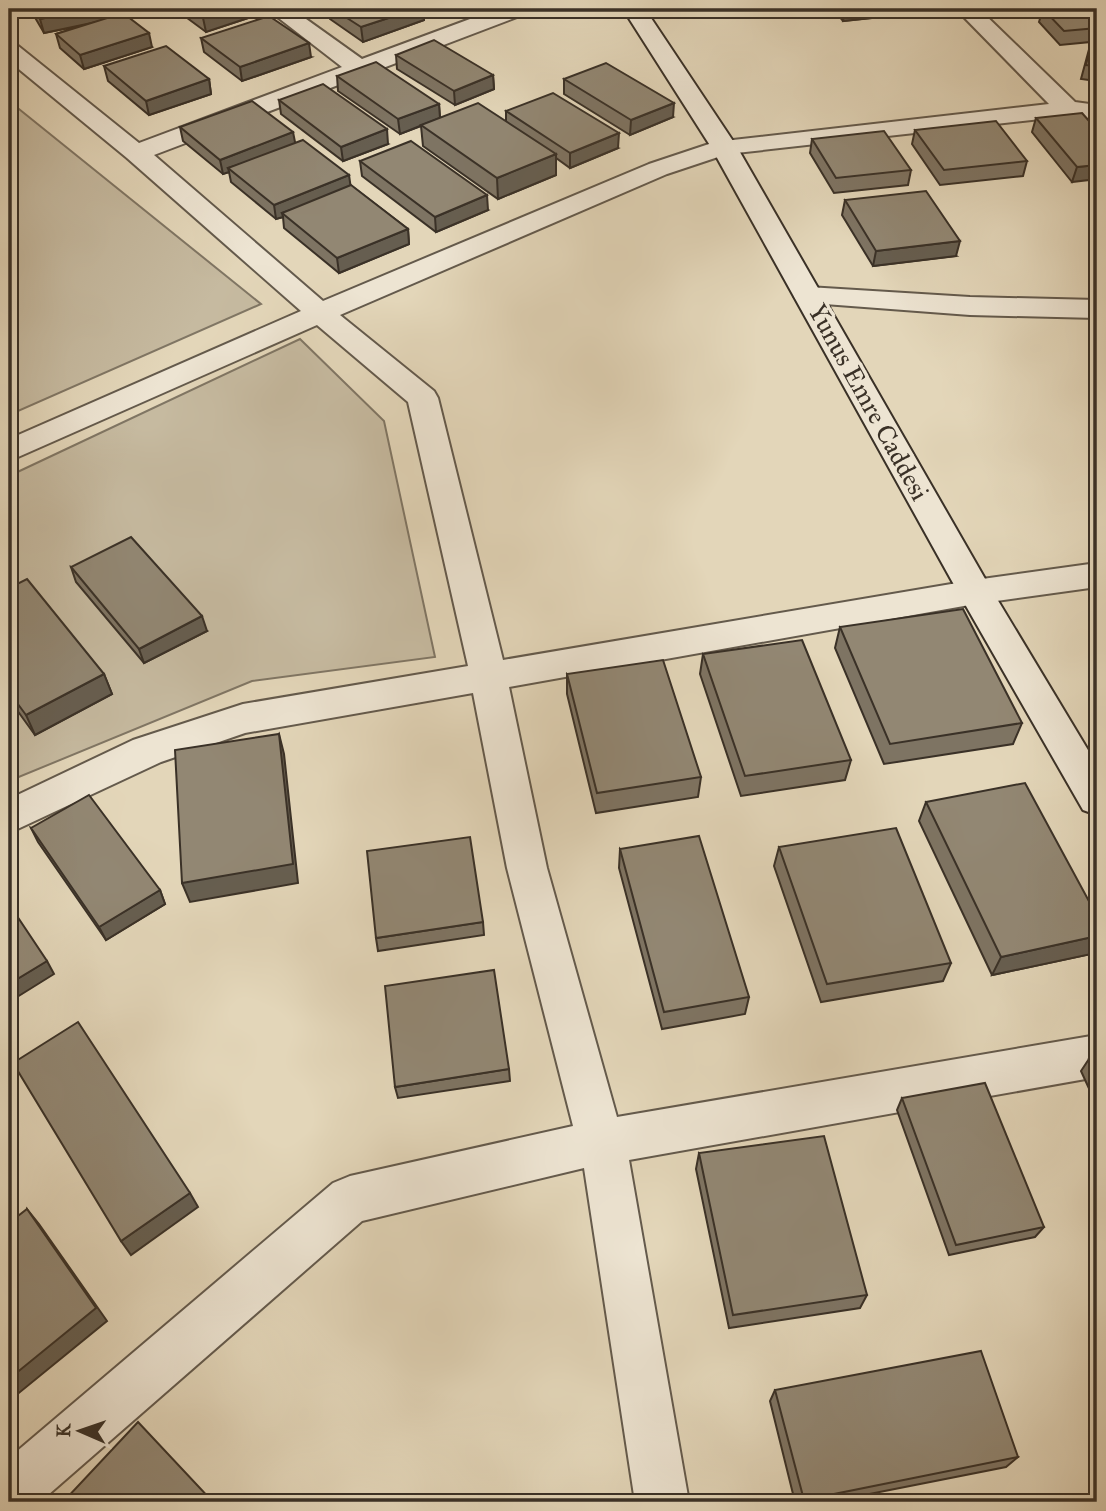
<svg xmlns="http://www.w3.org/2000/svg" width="1106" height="1511" font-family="'IM FELL Great Primer',serif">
  <rect width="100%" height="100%" fill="#e3d6b9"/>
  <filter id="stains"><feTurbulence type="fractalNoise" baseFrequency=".00286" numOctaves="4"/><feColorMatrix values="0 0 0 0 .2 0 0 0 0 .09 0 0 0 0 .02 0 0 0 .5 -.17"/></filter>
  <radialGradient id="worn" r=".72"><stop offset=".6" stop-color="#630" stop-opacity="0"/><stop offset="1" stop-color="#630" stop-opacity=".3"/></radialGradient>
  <g fill="#c6baa0" stroke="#807664" stroke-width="2">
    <path d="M9 101 261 304 9 415Z"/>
    <path d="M300 339 384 421 435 657 252 681 9 781V476Z"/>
  </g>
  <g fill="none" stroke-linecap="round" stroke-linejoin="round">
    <g stroke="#645a4c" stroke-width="4">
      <g id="street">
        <path d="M267 9H292L362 59 497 9H528L525 14 154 155 323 301 649 164 715 142 1049 104 956 9H979L1075 102 1097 105V119L1068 116 727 154 667 174 340 315 434 391 438 398 503 660 975 580 1097 563V587L975 604 509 687 547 868 617 1117 1097 1035V1077L629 1160 689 1502H635L584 1168 362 1221 40 1502H9V1458L333 1183 350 1176 573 1126 507 868 473 693 245 733 161 762 9 833V799L133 740 243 704 468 666 408 402 317 325 9 461V439L301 311 127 158 9 61V43L17 45 139 143 342 67Z"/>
        <path d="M808 287 970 297 1097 300V318L970 315 798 302 794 296 798 290Z"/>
      </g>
    </g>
    <g stroke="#3a3127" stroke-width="4">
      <path id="secondary" d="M623 9H645L737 147 988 584 1097 765V815L1083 810 958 592 711 147Z"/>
    </g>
    <use href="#street" fill="#ede4d2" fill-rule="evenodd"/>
    <use href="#secondary" fill="#ede4d2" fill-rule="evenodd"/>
  </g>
  <g fill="#7e7463" stroke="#3a3127" stroke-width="2">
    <path d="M30 9H103L106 18 152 47 84 69 60 48 56 34 85 25 44 33Z"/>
    <path d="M175 9H256L257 15 206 32Z"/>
    <path d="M329 9H423L424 20 363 42 330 19Z"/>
    <path d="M833 9H937V11L843 21Z"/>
    <path d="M1043 9H1097V81L1081 79 1091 42 1060 45 1039 22Z"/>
    <path d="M201 38 311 57 242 81 204 52Z"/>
    <path d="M396 55 493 75 494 89 455 105 397 69Z"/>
    <path d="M104 66 209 79 211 94 149 115 108 81Z"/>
    <path d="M337 76 439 104 440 118 506 122V111L618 148 570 168 556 158V175L498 199 423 146 421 126 400 134 338 91Z"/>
    <path d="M564 79 673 117 630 135 564 94Z"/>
    <path d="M279 100 388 144 343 161 281 114Z"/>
    <path d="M1036 118 1097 130 1072 182 1032 132Z"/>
    <path d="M180 127 295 143 408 229 409 244 339 273 284 228 283 217 276 219 231 182 229 172 223 174 183 141Z"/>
    <path d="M915 130 1027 161 1023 176 940 185 912 144Z"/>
    <path d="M812 139 911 170 908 185 834 193 810 153Z"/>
    <path d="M360 161 488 210 436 232 362 176Z"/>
    <path d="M845 200 956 256 873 266 842 215Z"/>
    <path d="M71 567 207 631 144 663 76 582Z"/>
    <path d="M9 588 104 674 112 694 35 735 9 699Z"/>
    <path d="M840 627 1022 723 1013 744 884 764 835 648Z"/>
    <path d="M703 654 851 760 845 780 741 796 700 674Z"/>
    <path d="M567 674 701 777 698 797 596 813 567 694Z"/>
    <path d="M926 802 1097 916V950L1096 953 992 975 919 821Z"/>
    <path d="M31 828 160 890 165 904 106 940 38 842Z"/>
    <path d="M779 847 951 963 943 981 821 1002 774 866Z"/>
    <path d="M620 849 749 997 745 1014 662 1029 619 868Z"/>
    <path d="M483 922 484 935 378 951 376 938Z"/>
    <path d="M1097 1057V1106L1081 1071 1089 1059Z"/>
    <path d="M509 1069 510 1081 398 1098 395 1087Z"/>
    <path d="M902 1098 1044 1227 1035 1237 949 1255 897 1110Z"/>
    <path d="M699 1153 867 1295 860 1308 729 1328 696 1169Z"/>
    <path d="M775 1390 1018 1457 1006 1467 829 1502H795L770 1401Z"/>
  </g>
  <g fill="#665e50" stroke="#3a3127" stroke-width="2">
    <path d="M91 9H103L106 20 44 33 40 19Z"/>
    <path d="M232 9H256L257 15 206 32 203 18Z"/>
    <path d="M416 9H423L424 20 363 42 361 27Z"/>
    <path d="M437 9H447L437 12Z"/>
    <path d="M845 9H937V11L843 21Z"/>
    <path d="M149 33 152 47 84 69 80 55Z"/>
    <path d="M309 43 311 57 242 81 240 67Z"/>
    <path d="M493 75 494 89 455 105 454 91Z"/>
    <path d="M209 79 211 94 149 115 146 101Z"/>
    <path d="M674 103 673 117 630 135 631 120Z"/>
    <path d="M439 104 440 118 400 134 398 119Z"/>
    <path d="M387 129 388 144 343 161 341 147Z"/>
    <path d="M293 132 296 147 228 168 229 172 223 174 220 160Z"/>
    <path d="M619 133 618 148 570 168V153Z"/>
    <path d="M556 154V175L498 199 497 178Z"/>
    <path d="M1097 165V179L1072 182 1077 167Z"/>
    <path d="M349 175 351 189 282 213 283 217 276 219 274 205Z"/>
    <path d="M487 195 488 210 436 232 435 217Z"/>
    <path d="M408 229 409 244 339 273 337 258Z"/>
    <path d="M960 241 956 256 873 266 876 251Z"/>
    <path d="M202 616 207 631 144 663 139 649Z"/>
    <path d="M104 674 112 694 35 735 26 715Z"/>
    <path d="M279 734 284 754 298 883 190 902 182 883Z"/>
    <path d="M160 890 165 904 106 940 99 927Z"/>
    <path d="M1097 936V950L1096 953 992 975 1001 957Z"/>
    <path d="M47 961 54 974 9 1002V984Z"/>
    <path d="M190 1193 198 1207 131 1255 121 1241Z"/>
    <path d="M27 1209 39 1224 107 1321 9 1401V1379Z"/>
  </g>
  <g fill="#928773" stroke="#3a3127" stroke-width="2">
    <path d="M34 9H91L40 19Z"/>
    <path d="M191 9H232L203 18Z"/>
    <path d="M333 9H416L361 27Z"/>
    <path d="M1043 9H1097V28L1064 31Z"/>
    <path d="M123 13 149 33 80 55 56 34Z"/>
    <path d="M269 16 309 43 240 67 201 38Z"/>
    <path d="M1092 39 1097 40V66L1086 65Z"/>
    <path d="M434 40 493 75 454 91 396 55Z"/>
    <path d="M166 46 209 79 146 101 104 66Z"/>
    <path d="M376 62 439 104 398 119 337 76Z"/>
    <path d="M606 63 674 103 631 120 564 79Z"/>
    <path d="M323 84 387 129 341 147 279 100Z"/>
    <path d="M553 93 619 133 570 153 506 111Z"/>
    <path d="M252 101 293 132 220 160 180 127Z"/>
    <path d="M478 103 556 154 497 178 421 125Z"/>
    <path d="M1082 113 1097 130V165L1077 167 1036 118Z"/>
    <path d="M996 121 1027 161 944 170 915 130Z"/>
    <path d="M884 131 911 170 836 178 812 139Z"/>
    <path d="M303 140 349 175 274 205 228 168Z"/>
    <path d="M411 141 487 195 435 217 360 161Z"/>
    <path d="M351 185 408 229 337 258 282 213Z"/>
    <path d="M926 191 960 241 876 251 845 200Z"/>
    <path d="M131 537 202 616 139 649 71 567Z"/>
    <path d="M27 579 104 674 26 715 9 692V588Z"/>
    <path d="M963 609 1022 723 890 744 840 627Z"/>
    <path d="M802 640 851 760 745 776 703 654Z"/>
    <path d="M663 660 701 777 597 793 567 674Z"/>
    <path d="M279 734 293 864 182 883 175 750Z"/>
    <path d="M1025 783 1097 916V936L1001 957 926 802Z"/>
    <path d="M89 795 160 890 99 927 31 828Z"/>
    <path d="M896 828 951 963 827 984 779 847Z"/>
    <path d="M699 836 749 997 664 1012 620 849Z"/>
    <path d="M470 837 483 922 376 938 367 851Z"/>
    <path d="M9 904 47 961 9 984Z"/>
    <path d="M494 970 509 1069 395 1087 385 986Z"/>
    <path d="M78 1022 190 1193 121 1241 13 1063Z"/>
    <path d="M1097 1057V1076L1089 1059Z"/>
    <path d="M985 1083 1044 1227 956 1245 902 1098Z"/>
    <path d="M824 1136 867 1295 733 1315 699 1153Z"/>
    <path d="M27 1209 96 1308 9 1379V1223Z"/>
    <path d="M981 1351 1018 1457 804 1500 775 1390Z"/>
    <path d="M138 1422 213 1502H63Z"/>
  </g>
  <g text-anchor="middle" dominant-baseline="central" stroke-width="7" stroke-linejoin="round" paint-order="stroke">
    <g font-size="26" fill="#3a3127" stroke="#ede4d2">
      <text transform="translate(869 402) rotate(61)">Yunus Emre Caddesi</text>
    </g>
  </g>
  <rect width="1106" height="1511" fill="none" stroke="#e3d6b9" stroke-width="35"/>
  <rect x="10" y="10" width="1085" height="1490" fill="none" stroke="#3a3127" stroke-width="3.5"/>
  <rect x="18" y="18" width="1071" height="1476" fill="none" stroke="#3a3127" stroke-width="2"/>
  <g transform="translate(80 1431) rotate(272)" stroke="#ede4d2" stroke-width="5" paint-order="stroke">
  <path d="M0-5L12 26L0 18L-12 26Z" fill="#3a3127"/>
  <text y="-10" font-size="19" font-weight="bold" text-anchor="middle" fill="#3a3127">K</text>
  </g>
  <rect width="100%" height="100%" filter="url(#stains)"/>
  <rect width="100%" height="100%" fill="url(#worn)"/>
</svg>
